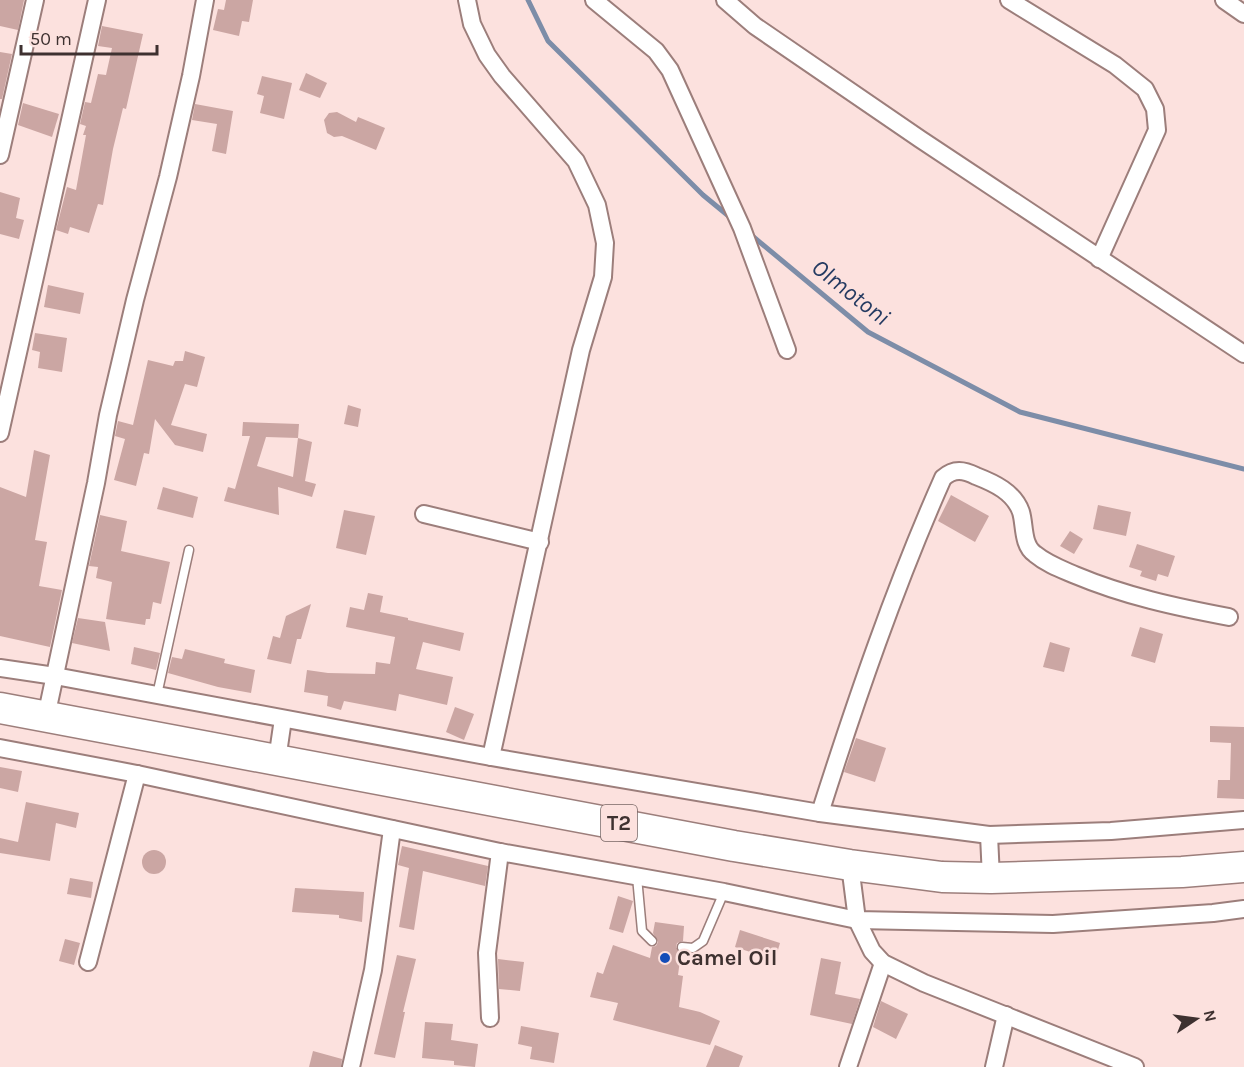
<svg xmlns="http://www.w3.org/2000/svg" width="1244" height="1067" font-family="Karla,sans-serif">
  <rect width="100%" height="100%" fill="#fce1de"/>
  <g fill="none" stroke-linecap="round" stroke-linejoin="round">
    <g stroke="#7d8da8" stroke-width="5">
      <path d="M528 0 548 41 703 195 731 218"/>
      <path d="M750 234 868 332 1020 412 1244 469"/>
    </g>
  </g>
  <g fill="#cba6a3" fill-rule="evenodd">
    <path d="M0 0H24L18 30 0 26Z"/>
    <path d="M226 0H253L249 22 242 21 239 36 213 30 218 9 224 10Z"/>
    <path d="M102 26 143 34 126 109 123 108 113 149 103 205 98 204 89 233 70 227 68 234 56 230 67 187 76 190 86 135H83L86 126 80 124 85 102 91 103 98 74 106 75 112 48 98 46Z"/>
    <path d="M0 52 12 54 2 99H0Z"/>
    <path d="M306 73 327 83 320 98 299 90Z"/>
    <path d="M262 76 292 83 284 119 260 113 264 96 257 94Z"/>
    <path d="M23 103 59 114 52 137 18 125Z"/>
    <path d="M195 104 233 111 226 154 212 151 217 124 192 120Z"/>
    <path d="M337 112 356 122 358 117 385 128 376 150 342 136 334 137 327 133 324 120 329 113Z"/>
    <path d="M0 192 20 198 16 218 24 220 19 239 0 234Z"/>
    <path d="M48 285 84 293 80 314 44 307Z"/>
    <path d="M35 333 67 338 62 372 38 368 40 352 32 350Z"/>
    <path d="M185 351 205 357 197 387 185 384 171 425 207 434 203 452 175 445 155 419 149 454 144 453 136 486 114 480 125 439 115 436 118 421 133 425 148 360 173 366 175 361H183Z"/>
    <path d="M348 405 361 409 358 427 344 424Z"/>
    <path d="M243 422 299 424 298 438 312 442 305 481 316 484 312 497 278 487 279 515 224 501 228 487 235 489 250 436H242ZM266 437 298 438 293 477 257 466Z"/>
    <path d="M34 450 50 455 35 540 47 542 39 586 62 590 50 647 0 636V487L26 497Z"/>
    <path d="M163 487 198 497 193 518 157 509Z"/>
    <path d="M951 495 989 516 975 542 938 521Z"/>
    <path d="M1098 505 1131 512 1126 536 1093 529Z"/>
    <path d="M344 510 375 516 366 555 336 548Z"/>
    <path d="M100 515 127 521 121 551 170 562 161 604 153 602 150 619H146L145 625 106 619 112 582 96 578 98 567 89 566Z"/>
    <path d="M1070 531 1083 539 1074 554 1060 546Z"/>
    <path d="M1137 544 1175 556 1168 577 1158 574 1156 581 1140 576 1142 571 1129 567Z"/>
    <path d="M368 593 383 596 380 612 408 618V620L464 633 460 651 423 642 416 669 453 677 447 705 399 694 396 711 344 701 341 710 327 706 328 696 304 692 307 670 328 673 375 674 376 662 390 664 395 637 346 627 350 607 364 610Z"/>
    <path d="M311 604 301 639H297L291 664 267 659 273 636 280 638 286 616Z"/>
    <path d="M78 618 105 622 110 651 72 643Z"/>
    <path d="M1140 627 1163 634 1155 663 1131 656Z"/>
    <path d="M1050 642 1070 648 1064 672 1043 667Z"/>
    <path d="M134 647 160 653 156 670 131 664Z"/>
    <path d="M185 649 225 659 224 663 255 670 251 693 218 687 168 673 172 657 182 659Z"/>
    <path d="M455 707 474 714 464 740 446 732Z"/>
    <path d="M1210 726 1244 727V799L1217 798 1218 780H1230L1231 743 1210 742Z"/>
    <path d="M856 738 886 748 875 782 844 772Z"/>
    <path d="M0 767 22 771 18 792 0 788Z"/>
    <path d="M26 802 79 813 76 828 56 823 50 861 0 853V838L18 842Z"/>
    <path d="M402 846 488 866 485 886 423 871 414 930 399 927 409 868 398 865Z"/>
    <circle cx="154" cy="862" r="12"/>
    <path d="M70 878 93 882 91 898 67 894Z"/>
    <path d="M295 888 364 892 362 922 339 918V915L292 912Z"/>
    <path d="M618 896 633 901 623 933 609 929Z"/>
    <path d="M655 922 684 926 683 941 677 943 676 947 681 953 678 975 683 976 679 1007 700 1012 720 1021 710 1045 613 1020 618 1003 590 997 597 972 603 974 613 945 650 958 652 947 656 946 658 942 653 933Z"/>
    <path d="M740 930 780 943 775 960 735 947Z"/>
    <path d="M65 939 80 943 74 965 59 961Z"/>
    <path d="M397 955 416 959 403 1012H405L395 1058 374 1054Z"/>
    <path d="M821 958 841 962 835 994 860 999 852 1024 810 1015Z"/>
    <path d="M498 959 524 962 520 991 499 989Z"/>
    <path d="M881 1001 908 1014 896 1039 873 1027Z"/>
    <path d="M425 1022 453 1024 451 1040 478 1044 475 1067 454 1065V1061L422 1058Z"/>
    <path d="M521 1026 559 1033 554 1063 530 1059 532 1047 518 1044Z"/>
    <path d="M715 1045 743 1056 739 1067H706Z"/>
    <path d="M313 1051 342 1059 341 1067H309Z"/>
  </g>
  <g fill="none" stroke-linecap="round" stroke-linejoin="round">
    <g stroke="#9c7e7b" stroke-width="11">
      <g id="lane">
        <path d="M157 695 189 550"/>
        <path d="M637 877 642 931 652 941"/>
        <path d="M682 947 693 948 703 941 724 892"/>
      </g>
    </g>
    <g stroke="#9c7e7b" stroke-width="20">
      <g id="street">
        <path d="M467 0 472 24 487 55 502 76 576 161 597 205 605 243 603 277 581 350 491 757"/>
        <path d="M594 0 656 51 670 70 742 228 787 350"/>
        <path d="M725 0 755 26 920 139 1244 354"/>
        <path d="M1009 0 1115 65 1145 89 1155 109 1157 130 1099 259"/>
        <path d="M1224 0 1244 14"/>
        <path d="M0 155 35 0"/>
        <path d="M0 433 97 0"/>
        <path d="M424 514 540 542"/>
        <path d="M0 668 55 676 491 757 820 813 989 835 1111 831 1244 820"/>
        <path d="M46 717 96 483 108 415 135 300 168 177 191 76 205 0"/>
        <path d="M0 748 137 774 500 852 724 892 857 920 1053 924 1213 913 1244 909"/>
        <path d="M277 760 283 719"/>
        <path d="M820 813C856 700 895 586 943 478 954 468 964 470 976 476 994 483 1014 492 1021 512 1025 525 1022 545 1035 554 1047 564 1061 569 1075 575 1125 596 1176 607 1229 617"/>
        <path d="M989 835 991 878"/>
        <path d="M850 865 857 920 872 951 883 963 924 983 1135 1067"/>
        <path d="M88 962 137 774"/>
        <path d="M490 1018 487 953 500 852"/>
        <path d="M351 1067 373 970 392 829"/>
        <path d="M848 1067 883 963"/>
        <path d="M994 1067 1006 1015"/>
      </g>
    </g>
    <g stroke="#9c7e7b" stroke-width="33">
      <path id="highway" d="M0 708 734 846 850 865 942 877 991 878 1182 872 1244 867"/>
    </g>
    <use href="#lane" stroke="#fff" stroke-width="8"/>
    <use href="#street" stroke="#fff" stroke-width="16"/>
    <use href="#highway" stroke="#fff" stroke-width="30"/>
  </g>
  <circle fill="#134db8" stroke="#fce1de" stroke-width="2" cx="665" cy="958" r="6"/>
  <g text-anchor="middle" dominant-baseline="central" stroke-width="5" stroke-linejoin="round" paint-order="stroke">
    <rect fill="#fce1de" stroke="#776664" stroke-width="1.5" x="601" y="805" width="36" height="36" rx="4.5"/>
    <g font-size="21" font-weight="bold" fill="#3e3130">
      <text x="619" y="823">T2</text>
    </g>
    <g font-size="22" font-weight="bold" fill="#3e3130" stroke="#fce1de" text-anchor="start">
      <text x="677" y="958">Camel Oil</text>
    </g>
    <g font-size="24" font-style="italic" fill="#253b62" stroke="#fce1de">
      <text transform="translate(851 292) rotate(38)">Olmotoni</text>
    </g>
  </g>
  <g transform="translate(1196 1019) rotate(77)" stroke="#fce1de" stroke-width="4.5" paint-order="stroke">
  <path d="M0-4.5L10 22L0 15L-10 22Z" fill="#3e3130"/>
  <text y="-9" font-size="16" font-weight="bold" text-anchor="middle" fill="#3e3130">N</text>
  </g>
  <path d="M21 45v9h136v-9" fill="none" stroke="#3e3130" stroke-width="3"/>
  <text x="30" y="45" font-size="18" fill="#3e3130" stroke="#fce1de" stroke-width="4.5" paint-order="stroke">50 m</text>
</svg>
